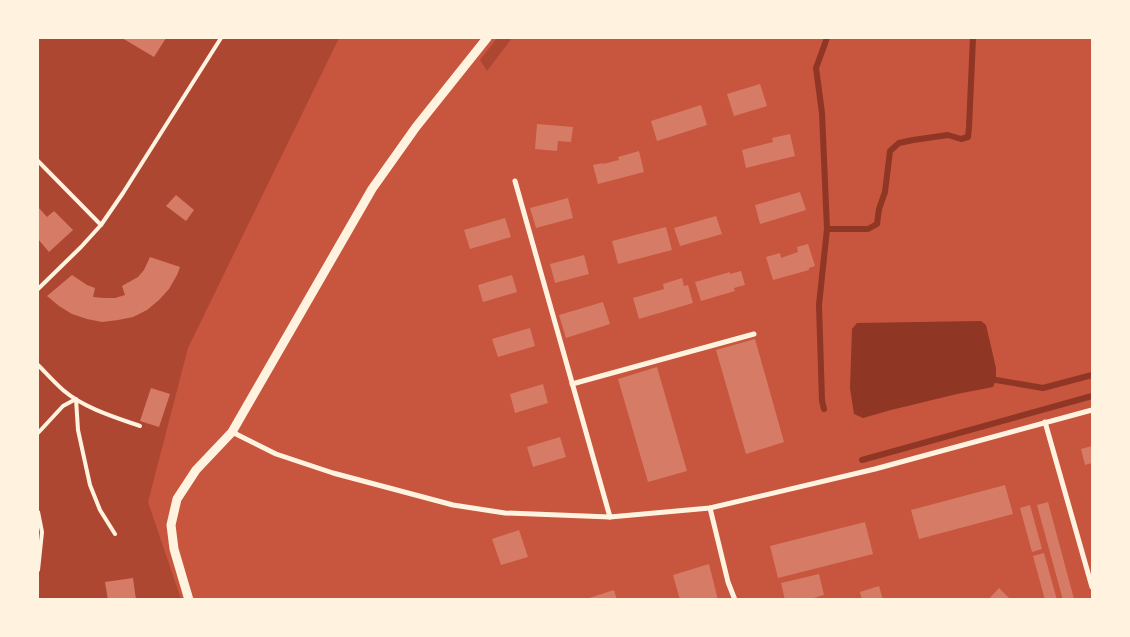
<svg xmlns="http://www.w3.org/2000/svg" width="1130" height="637" font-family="Literata,serif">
  <rect width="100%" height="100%" fill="#c8553d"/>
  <g fill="#ae4732">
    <path d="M38 38H339L188 348 148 502 181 599H38Z"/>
    <path d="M497 38H512L487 71 480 60Z"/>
  </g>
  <path fill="#8f3625" d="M981 321 986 325 996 368V380L993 387 957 394 891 410 863 418 854 414 850 388 852 329 857 323Z"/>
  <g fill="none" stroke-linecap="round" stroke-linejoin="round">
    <g stroke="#8f3625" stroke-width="6">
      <path d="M827 229 822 113 816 68 827 38"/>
      <path d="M996 380 1043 388 1092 375"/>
      <path d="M824 409 822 401 819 305 827 229H868L877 224 879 209 885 192 890 151 899 143 913 140 948 135 961 139 968 137 969 127 973 38"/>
      <path d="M862 460 1092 396"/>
    </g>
  </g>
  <g fill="#d67c66">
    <path d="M122 38H166L154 57Z"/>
    <path d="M760 84 767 106 734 116 727 94Z"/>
    <path d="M701 105 707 125 657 141 651 121Z"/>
    <path d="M537 124 573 127 571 142 558 141 557 151 535 149Z"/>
    <path d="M790 134 795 156 746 168 742 150 773 142 772 138Z"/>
    <path d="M639 151 644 172 598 184 593 165 603 163V164L619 160 618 157Z"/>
    <path d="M800 192 806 210 760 224 755 205Z"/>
    <path d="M176 195 194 210 186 221 166 206Z"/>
    <path d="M568 198 573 218 536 228 530 208Z"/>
    <path d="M38 207 47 217 54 211 73 230 49 252 38 239Z"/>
    <path d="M716 216 722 234 680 246 674 228Z"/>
    <path d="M505 218 511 237 470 249 464 230Z"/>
    <path d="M666 227 672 250 618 264 612 241Z"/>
    <path d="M808 244 815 266 809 268V270L773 280 766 257 780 253 781 258 798 252 797 247Z"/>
    <path d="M584 255 589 274 555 283 550 264Z"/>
    <path d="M150 257 180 267 177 275 169 289 159 300 147 310 133 317 118 320 102 322 87 319 72 314 59 306 47 296 72 275 87 285 95 288 93 297 104 298H115L125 295 122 286 138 277 144 270Z"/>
    <path d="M741 271 745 285 734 288 735 291 701 301 695 282 730 272V274Z"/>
    <path d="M512 275 517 292 483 302 478 285Z"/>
    <path d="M682 278 684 286 688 285 693 303 639 319 633 298 664 289 663 284Z"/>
    <path d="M603 302 610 324 566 338 559 315Z"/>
    <path d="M530 328 535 346 498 357 492 339Z"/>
    <path d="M755 339 784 442 746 454 716 350Z"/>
    <path d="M657 367 687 471 648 482 618 379Z"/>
    <path d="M543 384 548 403 515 413 510 394Z"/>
    <path d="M151 388 170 394 159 427 140 421Z"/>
    <path d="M560 437 566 457 533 467 527 447Z"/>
    <path d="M1092 446V463L1085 465 1081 449Z"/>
    <path d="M1005 485 1013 514 919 539 911 510Z"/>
    <path d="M1048 502 1074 599 1071 600H1063L1037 505Z"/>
    <path d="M1030 505 1042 549 1032 552 1020 508Z"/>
    <path d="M865 522 873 554 778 578 770 546Z"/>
    <path d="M519 530 528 557 501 565 492 539Z"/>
    <path d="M1044 553 1057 600H1045L1033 556Z"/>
    <path d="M709 564 718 600H680L673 575Z"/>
    <path d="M819 574 824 595 807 600H785L781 583Z"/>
    <path d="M133 578 136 600H108L105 582Z"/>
    <path d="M879 586 883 600H862L860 592Z"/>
    <path d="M999 588 1011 600H988Z"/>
    <path d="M614 590 617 600H586V599Z"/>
  </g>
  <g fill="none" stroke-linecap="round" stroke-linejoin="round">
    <g stroke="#fff3e0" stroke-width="4">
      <path d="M38 161 101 225"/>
      <path d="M38 289 81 247 101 225 123 193 221 38"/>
      <path d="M38 365C46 373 54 382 63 390 84 408 114 417 140 426"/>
      <path d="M38 433 63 406 76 399 78 430 90 485 100 510 115 534"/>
      <path d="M38 512 42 532 38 570"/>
    </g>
    <g stroke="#fff3e0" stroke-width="5">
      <path d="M515 181 610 517"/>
      <path d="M572 384 754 334"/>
      <path d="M1045 422 1092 587"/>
      <path d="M232 432 276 454 333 473 453 505 505 513 610 517 710 508 875 469 1092 410"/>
      <path d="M710 508 728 582 735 600"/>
    </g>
    <path stroke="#fff3e0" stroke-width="9" d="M189 600 174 549 171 525 177 499 196 470 232 432 372 189 416 127 487 38"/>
  </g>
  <rect width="1130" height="637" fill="none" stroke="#fff3e0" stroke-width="78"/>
</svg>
